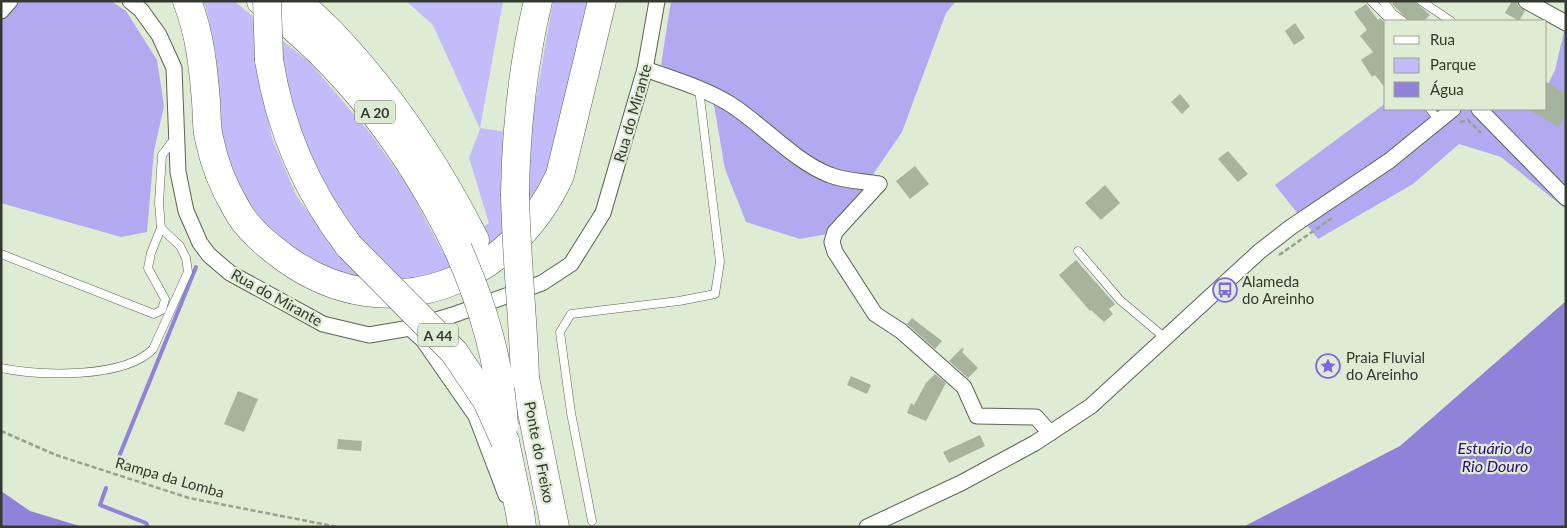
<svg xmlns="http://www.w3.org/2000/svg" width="1567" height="528" font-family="Lato,sans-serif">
  <rect width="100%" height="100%" fill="#deecd4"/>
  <path fill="#c3bbfa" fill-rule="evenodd" d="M202 1H234L310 63 370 133 409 188 443 253 489 223 469 158 480 129 433 25 406 1H503L480 128 506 132 502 193 529 191 532 121 553 1H591L556 160 500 248 420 282H358L277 242 237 185 223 150 219 118 216 54 206 7ZM254 58 284 78 303 151 357 238 337 253 296 195 272 138Z"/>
  <g fill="#b2a9f1">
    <path d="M1 1H111L126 11 157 60 164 106 154 151 147 232 121 237 1 203Z"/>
    <path d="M671 1H956L946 13 902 132 833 233 800 239 746 222 725 169 711 88 661 65Z"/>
    <path d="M1566 23V209L1501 157 1459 144 1413 184 1318 239 1275 185 1386 103V109H1546V88L1555 70Z"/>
  </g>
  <g fill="#9082d9">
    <path d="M1566 301V527H1243L1400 446Z"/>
    <path d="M1 491 30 511 83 527H1Z"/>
  </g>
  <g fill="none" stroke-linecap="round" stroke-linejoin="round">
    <g stroke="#9082d9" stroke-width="4">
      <path d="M118 459 196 267"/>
      <path d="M106 488 100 505 146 523 148 527"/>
    </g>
  </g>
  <g fill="#a6b39d">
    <path d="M1394 1H1414L1430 15 1424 21H1409L1392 4Z"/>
    <path d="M1512 1H1517L1518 6 1525 11 1519 21 1505 13Z"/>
    <path d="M1366 4 1378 20 1380 18 1386 24V89L1375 75 1372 77 1361 60 1373 52 1360 36 1367 30 1354 12Z"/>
    <path d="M1295 23 1305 38 1294 45 1285 31Z"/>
    <path d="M1546 82 1566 94V115L1558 127 1528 109H1546Z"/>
    <path d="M1180 94 1190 106 1182 114 1171 102Z"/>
    <path d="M1228 151 1248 174 1238 182 1218 159Z"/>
    <path d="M915 166 929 184 910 199 896 181Z"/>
    <path d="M1105 185 1120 203 1101 220 1085 203Z"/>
    <path d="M1076 260 1115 304 1109 309 1113 314 1104 322 1091 310 1090 311 1059 275Z"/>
    <path d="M912 318 942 341 935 349 907 324Z"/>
    <path d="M962 348 964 349 962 352 978 368 968 378 949 361Z"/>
    <path d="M935 374 946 383 926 421 907 413 911 403 914 405 926 383Z"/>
    <path d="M851 376 871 385 867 394 847 385Z"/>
    <path d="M238 391 258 399 244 432 224 424Z"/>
    <path d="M980 435 985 446 949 463 943 452Z"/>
    <path d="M338 439 362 441 361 451 337 449Z"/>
  </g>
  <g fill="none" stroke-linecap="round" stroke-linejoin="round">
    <g stroke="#596550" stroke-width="9">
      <g id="service">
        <path d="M1371 1 1391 21"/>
        <path d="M1383 1 1393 14 1403 21"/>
        <path d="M1421 1 1451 21"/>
        <path d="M1430 109 1438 120"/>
        <path d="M1078 251 1120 300 1165 338"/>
        <path d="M1 254 154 314 162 310 165 299 148 268 151 253 161 228"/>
        <path d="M1 368C40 376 124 379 153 349L188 272 186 258 180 246 161 228 159 203 162 155 175 138"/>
        <path d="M592 521 571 413 560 332 571 314 679 301 715 294 720 262 699 89"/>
      </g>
    </g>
    <g stroke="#596550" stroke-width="17">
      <g id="minor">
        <path d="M130 1 141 10 159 35 174 68 178 172 186 211 200 243 209 255 230 273 323 324 369 335 410 328 453 315 542 283 571 264 603 213 645 69 657 1"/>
        <path d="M1526 1 1566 23"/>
        <path d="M1 11 10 1"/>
        <path d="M645 69C673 79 704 88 730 104 763 125 795 162 830 175 844 181 863 181 879 184"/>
        <path d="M1479 109 1566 198"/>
        <path d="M879 184 835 232 832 242 835 252 875 314 901 331 964 387 977 416 1036 417 1050 433"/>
        <path d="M411 329 423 340 476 416 506 495"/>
        <path d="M867 527 961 483 1035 443 1091 406 1260 251 1291 227 1389 161 1453 109"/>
      </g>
    </g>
    <g stroke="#596550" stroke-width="29">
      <g id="motorway">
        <path d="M187 1C200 34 203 66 206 101 207 113 206 126 209 138 214 163 223 186 236 208 247 229 267 245 286 259 388 332 511 283 560 175L602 1"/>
        <path d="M261 1C348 67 411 151 458 249"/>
        <path d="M295 1C320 19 340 42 360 65 406 119 443 177 475 240"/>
        <path d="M269 60C280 129 306 190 349 246"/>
        <path d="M515 193C516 129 523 64 538 1"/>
        <path d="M525 378 555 527"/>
        <path d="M505 441 520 513"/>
      </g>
    </g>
    <g stroke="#97a190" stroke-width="2.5" stroke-dasharray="5 2.5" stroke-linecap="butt">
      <path d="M1460 122 1468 120 1481 133"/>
      <path d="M1279 255 1332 218"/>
      <path d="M1 431 56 455 189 498 338 527"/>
    </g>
    <use href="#service" stroke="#fff" stroke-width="8"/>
    <use href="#minor" stroke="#fff" stroke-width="15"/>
    <use href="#motorway" stroke="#fff" stroke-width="28"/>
    <g stroke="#596550" stroke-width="29" stroke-linecap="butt">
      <g id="motorway-bridge">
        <path d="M267 1 269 60"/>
        <path d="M515 193C516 255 523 316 525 378"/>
        <path d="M349 246 454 352 487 401 505 441"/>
        <path d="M458 249C483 306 500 362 504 425"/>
        <path d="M520 513 522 527"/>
      </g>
    </g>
    <use href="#motorway-bridge" stroke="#fff" stroke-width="28"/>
  </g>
  <defs>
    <g id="bus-ring" transform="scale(1.25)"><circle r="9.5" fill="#deecd4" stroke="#8066e1" stroke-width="1.5"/><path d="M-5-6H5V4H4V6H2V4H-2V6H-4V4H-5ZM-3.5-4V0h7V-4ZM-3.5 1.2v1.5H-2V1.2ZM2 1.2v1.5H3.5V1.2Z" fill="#8066e1"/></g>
    <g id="sight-ring" transform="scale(1.25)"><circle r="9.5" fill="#deecd4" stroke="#8066e1" stroke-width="1.5"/><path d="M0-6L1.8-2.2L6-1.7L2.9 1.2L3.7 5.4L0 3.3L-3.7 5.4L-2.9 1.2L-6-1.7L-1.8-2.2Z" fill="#8066e1"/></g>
  </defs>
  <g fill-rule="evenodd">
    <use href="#bus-ring" x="1225" y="290"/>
    <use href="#sight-ring" x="1328" y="366"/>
  </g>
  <g text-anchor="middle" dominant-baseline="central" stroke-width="4.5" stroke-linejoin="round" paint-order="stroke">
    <g fill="#deecd4" stroke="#676f61" stroke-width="1">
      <rect x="355" y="100.5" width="40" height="23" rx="4"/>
      <rect x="418" y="323.5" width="40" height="23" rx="4"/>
    </g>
    <g font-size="14" font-weight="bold" fill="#343930">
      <text x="375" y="112">A 20</text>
      <text x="438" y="335">A 44</text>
    </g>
    <g font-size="15" fill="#343930" stroke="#deecd4">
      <text transform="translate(632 113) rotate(-74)">Rua do Mirante</text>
      <text transform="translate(277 297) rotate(29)">Rua do Mirante</text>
      <text transform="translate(540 452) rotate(79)">Ponte do Freixo</text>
      <text transform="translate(170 477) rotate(16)">Rampa da Lomba</text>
    </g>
    <g font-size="15" fill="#343930" stroke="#deecd4" text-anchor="start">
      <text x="1242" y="281">Alameda<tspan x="1242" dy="17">do Areinho</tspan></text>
      <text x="1346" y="357">Praia Fluvial<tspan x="1346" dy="17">do Areinho</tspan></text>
    </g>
    <g font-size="16" font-style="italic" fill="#320a75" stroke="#deecd4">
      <text x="1495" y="447">Estuário do<tspan x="1495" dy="18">Rio Douro</tspan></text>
    </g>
  </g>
  <rect width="1567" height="528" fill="none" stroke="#343930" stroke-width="5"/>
  <rect x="1384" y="20" width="162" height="90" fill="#deecd4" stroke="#9aa492"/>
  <rect x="1394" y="36" width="25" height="8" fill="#ffffff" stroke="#9aa492"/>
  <text x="1430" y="45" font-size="15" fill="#343930">Rua</text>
  <rect x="1394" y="58" width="25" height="15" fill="#c3bbfa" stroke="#9aa492"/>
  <text x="1430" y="70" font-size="15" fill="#343930">Parque</text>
  <rect x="1394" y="82" width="25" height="15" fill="#9082d9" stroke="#9aa492"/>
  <text x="1430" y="95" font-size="15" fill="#343930">Água</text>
</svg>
